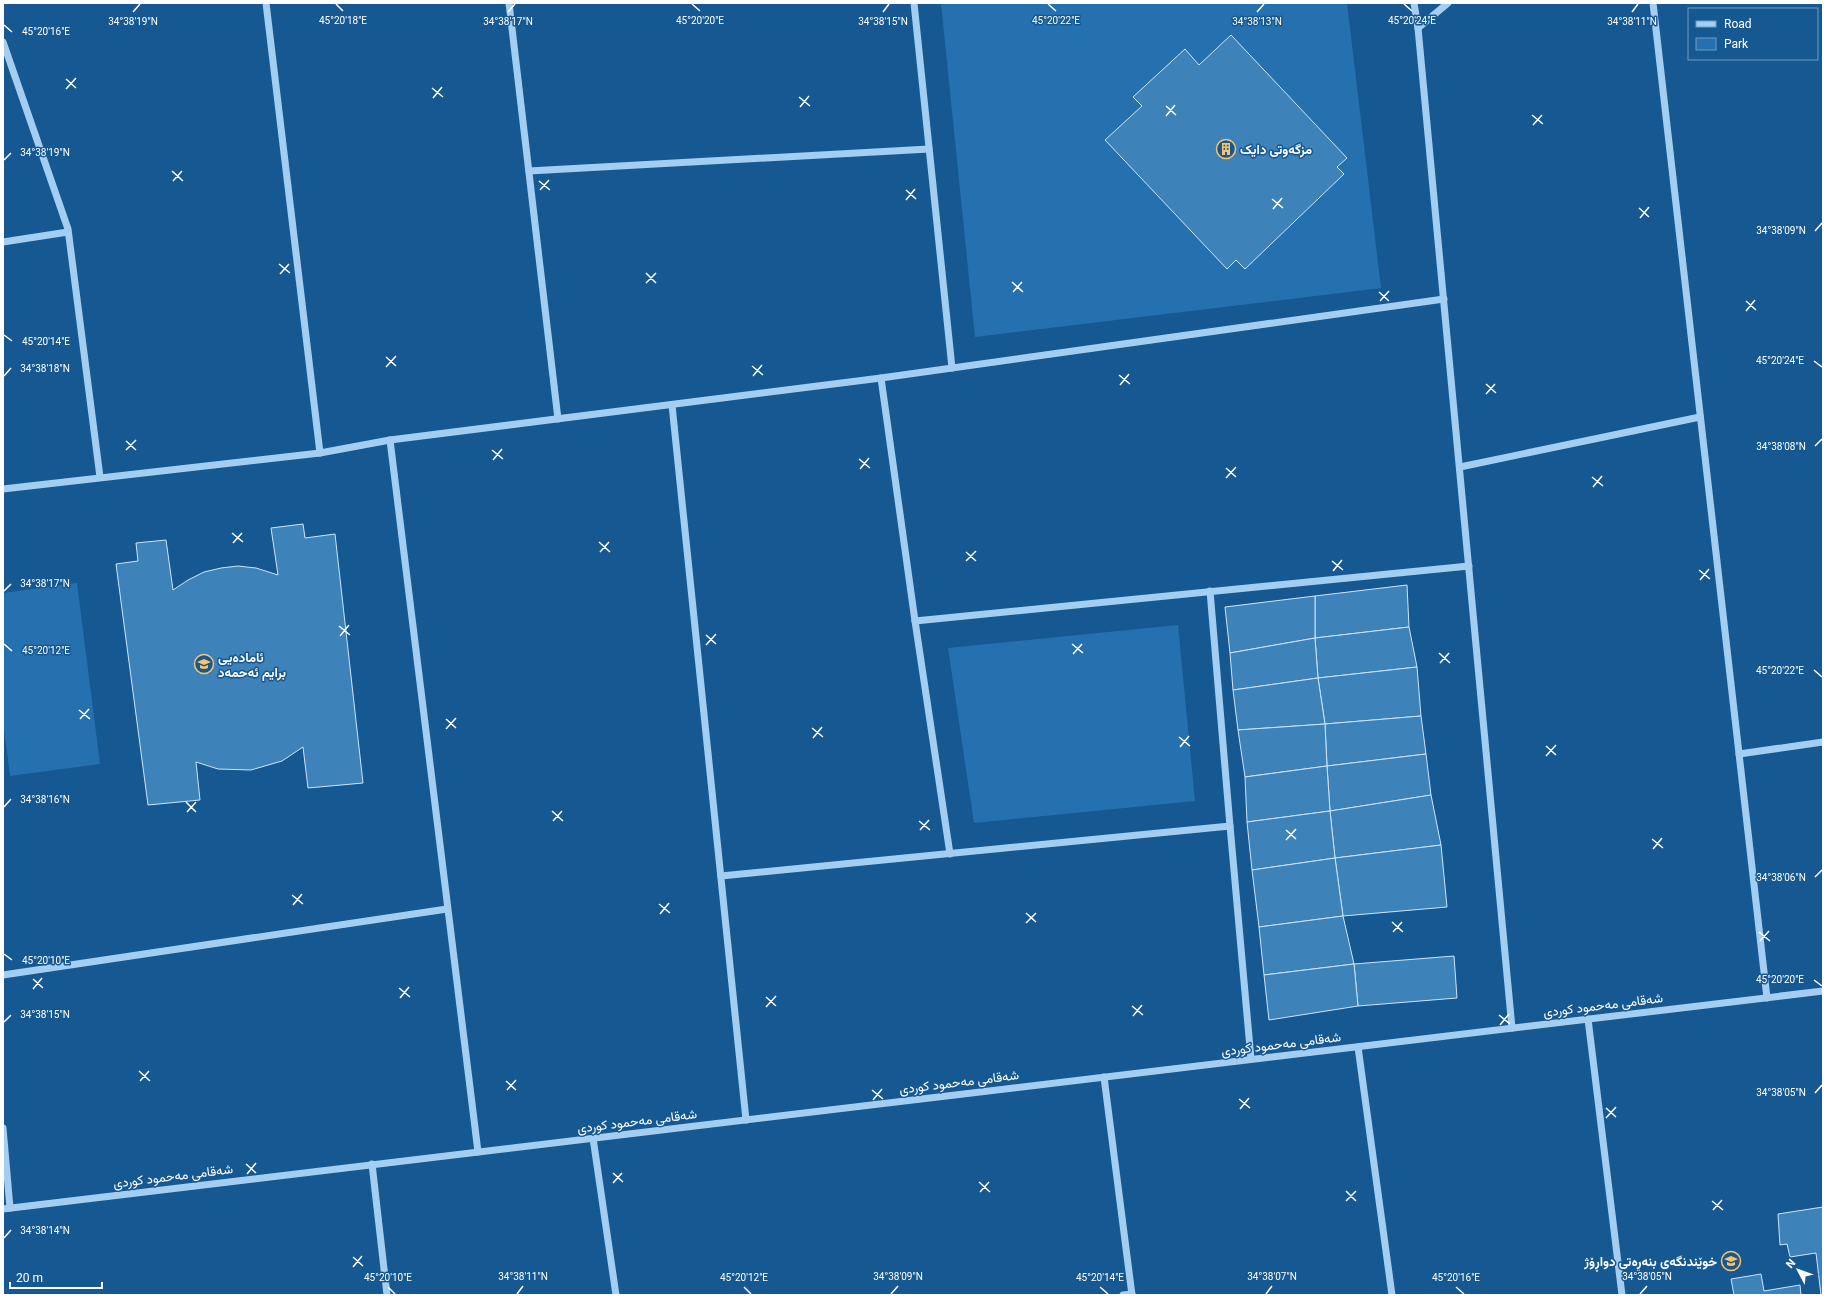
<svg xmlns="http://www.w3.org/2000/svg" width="1826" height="1298" font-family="Roboto,Vazirmatn,sans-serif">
  <rect width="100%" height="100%" fill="#165892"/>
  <g fill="#2571af">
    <path d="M941 3H1347L1381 288 975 337Z"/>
    <path d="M77 583 100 764 10 776 3 720V593Z"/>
    <path d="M1178 625 1195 801 974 823 948 648Z"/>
  </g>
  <g fill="#3e82ba" stroke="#cbe6fc">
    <path d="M1231 35 1347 158 1337 167 1344 174 1245 269 1236 260 1227 269 1105 140 1142 106 1133 97 1185 49 1199 65Z"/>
    <path d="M303 524 305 538 335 534 363 783 308 788 303 747 282 761 251 770 218 769 196 762 200 800 148 805 116 564 138 561 136 543 166 540 173 590 188 580 204 572 221 568 238 566 256 568 278 575 271 528Z"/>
    <path d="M1407 585 1409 627 1315 638V596Z"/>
    <path d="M1315 596V638L1230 653 1225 607Z"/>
    <path d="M1409 627 1417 667 1318 678 1315 638Z"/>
    <path d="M1315 638 1318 678 1233 690 1230 653Z"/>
    <path d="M1417 667 1421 716 1325 724 1318 678Z"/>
    <path d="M1318 678 1325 724 1238 730 1233 690Z"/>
    <path d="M1421 716 1426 754 1327 766 1325 724Z"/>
    <path d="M1325 724 1327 766 1245 777 1238 730Z"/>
    <path d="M1426 754 1431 795 1330 811 1327 766Z"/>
    <path d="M1327 766 1330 811 1247 822 1245 777Z"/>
    <path d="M1431 795 1441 845 1335 858 1330 811Z"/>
    <path d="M1330 811 1335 858 1252 870 1247 822Z"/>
    <path d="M1441 845 1447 907 1343 916 1335 858Z"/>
    <path d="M1335 858 1343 916 1259 927 1252 870Z"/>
    <path d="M1343 916 1354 964 1264 975 1259 927Z"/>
    <path d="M1454 956 1457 998 1358 1006 1354 964Z"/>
    <path d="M1354 964 1358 1006 1269 1020 1264 975Z"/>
    <path d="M1823 1207V1295H1821L1816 1253 1790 1257 1787 1244 1780 1245 1778 1214Z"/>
    <path d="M1761 1274 1764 1291 1800 1285 1801 1295H1734L1731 1279Z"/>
  </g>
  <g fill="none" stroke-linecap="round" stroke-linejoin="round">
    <g stroke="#a4cef1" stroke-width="7">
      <path d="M266 3 320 453"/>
      <path d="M509 3 558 419"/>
      <path d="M914 3 952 368"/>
      <path d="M1414 3 1418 28 1512 1028"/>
      <path d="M1653 3 1767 998"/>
      <path d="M1418 28 1448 3"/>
      <path d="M3 42 68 229 100 477"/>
      <path d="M529 171 929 149"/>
      <path d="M3 242 68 232"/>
      <path d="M881 378 915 621 950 854"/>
      <path d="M672 405 746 1120"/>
      <path d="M390 440 478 1152"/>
      <path d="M1460 467 1700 417"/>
      <path d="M3 489 320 453 390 440 881 378 1444 299"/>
      <path d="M915 621 1469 566"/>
      <path d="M1739 754 1823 742"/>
      <path d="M1230 826 1251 1059"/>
      <path d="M721 876 1230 826 1210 591"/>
      <path d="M3 975 447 909"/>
      <path d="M1588 1019 1622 1295"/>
      <path d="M1358 1047 1392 1295"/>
      <path d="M1104 1077 1132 1295"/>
      <path d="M3 1128 10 1208"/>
      <path d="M593 1138 616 1295"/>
      <path d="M372 1164 387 1295"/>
      <path d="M3 1209 1823 991"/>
      <path d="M1123 1295 1132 1294"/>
    </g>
  </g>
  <path fill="none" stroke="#fff" stroke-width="1.5" d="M336 4 343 11M692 4 700 11M1048 4 1056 11M1404 4 1412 11M133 12 140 4M508 12 515 4M883 12 889 4M1257 12 1264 4M1632 12 1638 4M4 25 12 32M66 79 76 88M432 88 443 97M66 89 76 78M799 97 810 106M433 98 442 87M1166 106 1176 115M800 107 809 96M1532 115 1543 124M1166 116 1175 105M1533 125 1542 115M4 160 11 153M172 171 183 181M173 181 182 171M539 181 550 190M540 190 549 180M906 190 916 199M1272 199 1283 208M906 200 915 189M1639 208 1649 217M1273 209 1282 198M1640 218 1649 207M1815 231 1822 223M279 264 290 273M646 273 656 283M280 274 289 264M1012 282 1023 292M646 283 656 273M1013 292 1022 282M1379 292 1389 301M1380 301 1389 291M1746 301 1756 310M1746 311 1755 300M4 335 12 341M386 357 396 366M1814 361 1822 367M752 366 763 375M386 367 396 356M1119 375 1130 384M4 376 11 368M753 376 762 365M1486 384 1496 393M1120 385 1129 374M1486 394 1495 384M126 441 136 450M1815 446 1822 439M126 450 136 440M492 450 503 459M859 459 870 468M493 460 502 449M1226 468 1236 477M860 469 869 458M1592 477 1603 486M1226 478 1236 467M1593 487 1602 476M232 533 243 542M599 542 610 552M233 543 242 533M600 552 609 542M966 552 976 561M966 561 976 551M1332 561 1343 570M1699 570 1710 579M1333 571 1342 560M1700 580 1709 569M4 591 11 584M339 626 350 635M706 635 716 644M340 636 349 625M4 644 12 651M1072 644 1083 653M706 645 716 634M1439 653 1450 663M1073 654 1082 644M1440 663 1449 653M1814 670 1822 677M79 710 90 719M80 719 89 709M446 719 456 728M812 728 823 737M446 729 456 718M1179 737 1190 746M813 738 822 727M1546 746 1556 755M1180 747 1189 736M1546 756 1556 745M186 802 196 812M4 807 11 799M552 811 563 821M187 812 196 802M553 821 562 811M919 821 930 830M920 830 929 820M1286 830 1296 839M1652 839 1663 848M1286 840 1296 829M1653 849 1662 838M1815 877 1822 870M292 895 303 904M659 904 670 913M293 905 302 894M1026 913 1036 922M660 914 669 903M1392 922 1403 932M1026 923 1036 913M1393 932 1402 922M1759 932 1770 941M1760 941 1769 931M4 954 12 960M33 979 43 988M1814 980 1822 986M399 988 410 997M33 989 42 978M766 997 776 1006M400 998 409 987M1132 1006 1143 1015M766 1007 776 996M1499 1015 1510 1024M1133 1016 1142 1005M4 1022 11 1015M1500 1025 1509 1014M139 1071 150 1081M140 1081 149 1071M506 1081 516 1090M507 1090 516 1080M872 1090 883 1099M1815 1093 1822 1085M1239 1099 1250 1108M873 1100 882 1089M1606 1108 1616 1117M1240 1109 1249 1098M1606 1118 1616 1107M246 1164 256 1173M613 1173 623 1182M247 1174 256 1163M979 1182 990 1192M613 1183 622 1173M1346 1191 1356 1201M980 1192 989 1182M1346 1201 1356 1191M1712 1201 1723 1210M1713 1210 1722 1200M4 1238 11 1230M353 1257 363 1266M353 1267 362 1256M388 1287 395 1294M744 1287 751 1294M1100 1287 1108 1294M1456 1287 1464 1294M517 1294 523 1286M891 1294 898 1286M1266 1294 1272 1286M1640 1294 1647 1286"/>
  <defs>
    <g id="building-ring" transform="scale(1)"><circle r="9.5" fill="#165892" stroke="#ffc364" stroke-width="1.5"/><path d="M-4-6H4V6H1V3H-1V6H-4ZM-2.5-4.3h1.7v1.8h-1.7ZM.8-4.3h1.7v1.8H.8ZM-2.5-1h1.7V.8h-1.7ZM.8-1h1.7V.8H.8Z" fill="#ffc364"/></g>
    <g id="school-ring" transform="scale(1)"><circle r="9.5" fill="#165892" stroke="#ffc364" stroke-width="1.5"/><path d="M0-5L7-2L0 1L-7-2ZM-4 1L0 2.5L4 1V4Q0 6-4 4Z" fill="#ffc364"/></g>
  </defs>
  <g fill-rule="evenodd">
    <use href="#building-ring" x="1226" y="149"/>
    <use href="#school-ring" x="204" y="664"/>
    <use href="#school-ring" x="1731" y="1261"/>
  </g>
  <g text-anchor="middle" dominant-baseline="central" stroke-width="3" stroke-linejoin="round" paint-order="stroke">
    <g font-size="13" font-weight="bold" fill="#fff" stroke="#165892" text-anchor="start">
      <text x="1240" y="149">مزگەوتی دایک</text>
      <text x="218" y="657">ئامادەیی<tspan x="218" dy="15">برایم ئەحمەد</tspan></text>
      <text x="1717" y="1261" text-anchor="end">خوێندنگەی بنەڕەتی دواڕۆژ</text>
    </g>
    <g font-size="13" fill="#fff" stroke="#165892">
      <text transform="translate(1603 1005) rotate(-7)">شەقامی مەحمود کوردی</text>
      <text transform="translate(1281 1044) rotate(-7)">شەقامی مەحمود کوردی</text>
      <text transform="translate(959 1082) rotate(-7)">شەقامی مەحمود کوردی</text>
      <text transform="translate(637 1121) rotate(-7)">شەقامی مەحمود کوردی</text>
      <text transform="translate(173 1176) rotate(-7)">شەقامی مەحمود کوردی</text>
    </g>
  </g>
  <g font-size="10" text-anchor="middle" fill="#fff" stroke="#165892" stroke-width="3" stroke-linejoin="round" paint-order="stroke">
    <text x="343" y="24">45°20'18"E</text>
    <text x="700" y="24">45°20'20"E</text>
    <text x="1056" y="24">45°20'22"E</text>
    <text x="1412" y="24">45°20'24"E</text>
    <text x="133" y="25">34°38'19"N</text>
    <text x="508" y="25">34°38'17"N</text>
    <text x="883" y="25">34°38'15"N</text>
    <text x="1257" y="25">34°38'13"N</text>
    <text x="1632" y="25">34°38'11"N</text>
    <text x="46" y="35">45°20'16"E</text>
    <text x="45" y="156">34°38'19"N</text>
    <text x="1781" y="234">34°38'09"N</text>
    <text x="46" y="345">45°20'14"E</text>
    <text x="1780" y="364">45°20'24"E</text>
    <text x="45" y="372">34°38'18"N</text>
    <text x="1781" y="450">34°38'08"N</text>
    <text x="45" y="587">34°38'17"N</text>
    <text x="46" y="654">45°20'12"E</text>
    <text x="1780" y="674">45°20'22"E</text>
    <text x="45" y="803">34°38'16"N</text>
    <text x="1781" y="881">34°38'06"N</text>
    <text x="46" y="964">45°20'10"E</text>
    <text x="1780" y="983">45°20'20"E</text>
    <text x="45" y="1018">34°38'15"N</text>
    <text x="1781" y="1096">34°38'05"N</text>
    <text x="45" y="1234">34°38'14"N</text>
    <text x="523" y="1280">34°38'11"N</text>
    <text x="898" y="1280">34°38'09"N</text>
    <text x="1272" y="1280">34°38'07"N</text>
    <text x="1647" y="1280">34°38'05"N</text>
    <text x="388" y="1281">45°20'10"E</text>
    <text x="744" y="1281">45°20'12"E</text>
    <text x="1100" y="1281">45°20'14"E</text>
    <text x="1456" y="1281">45°20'16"E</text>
  </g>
  <rect width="1826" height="1298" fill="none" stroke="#ffffff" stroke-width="8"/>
  <rect x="1688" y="8" width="130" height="52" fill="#165892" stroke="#739bbe"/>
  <rect x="1696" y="21" width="20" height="6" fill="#a4cef1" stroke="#739bbe"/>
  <text x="1724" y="28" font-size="12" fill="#ffffff">Road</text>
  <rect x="1696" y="38" width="20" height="12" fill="#2571af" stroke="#739bbe"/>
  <text x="1724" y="48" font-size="12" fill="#ffffff">Park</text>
  <g transform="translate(1798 1270) rotate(311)" stroke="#165892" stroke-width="3" paint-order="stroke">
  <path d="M0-3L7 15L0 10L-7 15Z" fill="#ffffff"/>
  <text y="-6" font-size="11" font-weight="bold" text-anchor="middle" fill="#ffffff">N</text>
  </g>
  <path d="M10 1282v6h92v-6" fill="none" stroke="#ffffff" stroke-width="2"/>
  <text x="16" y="1282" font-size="12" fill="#ffffff" stroke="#165892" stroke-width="3" paint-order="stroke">20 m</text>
</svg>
